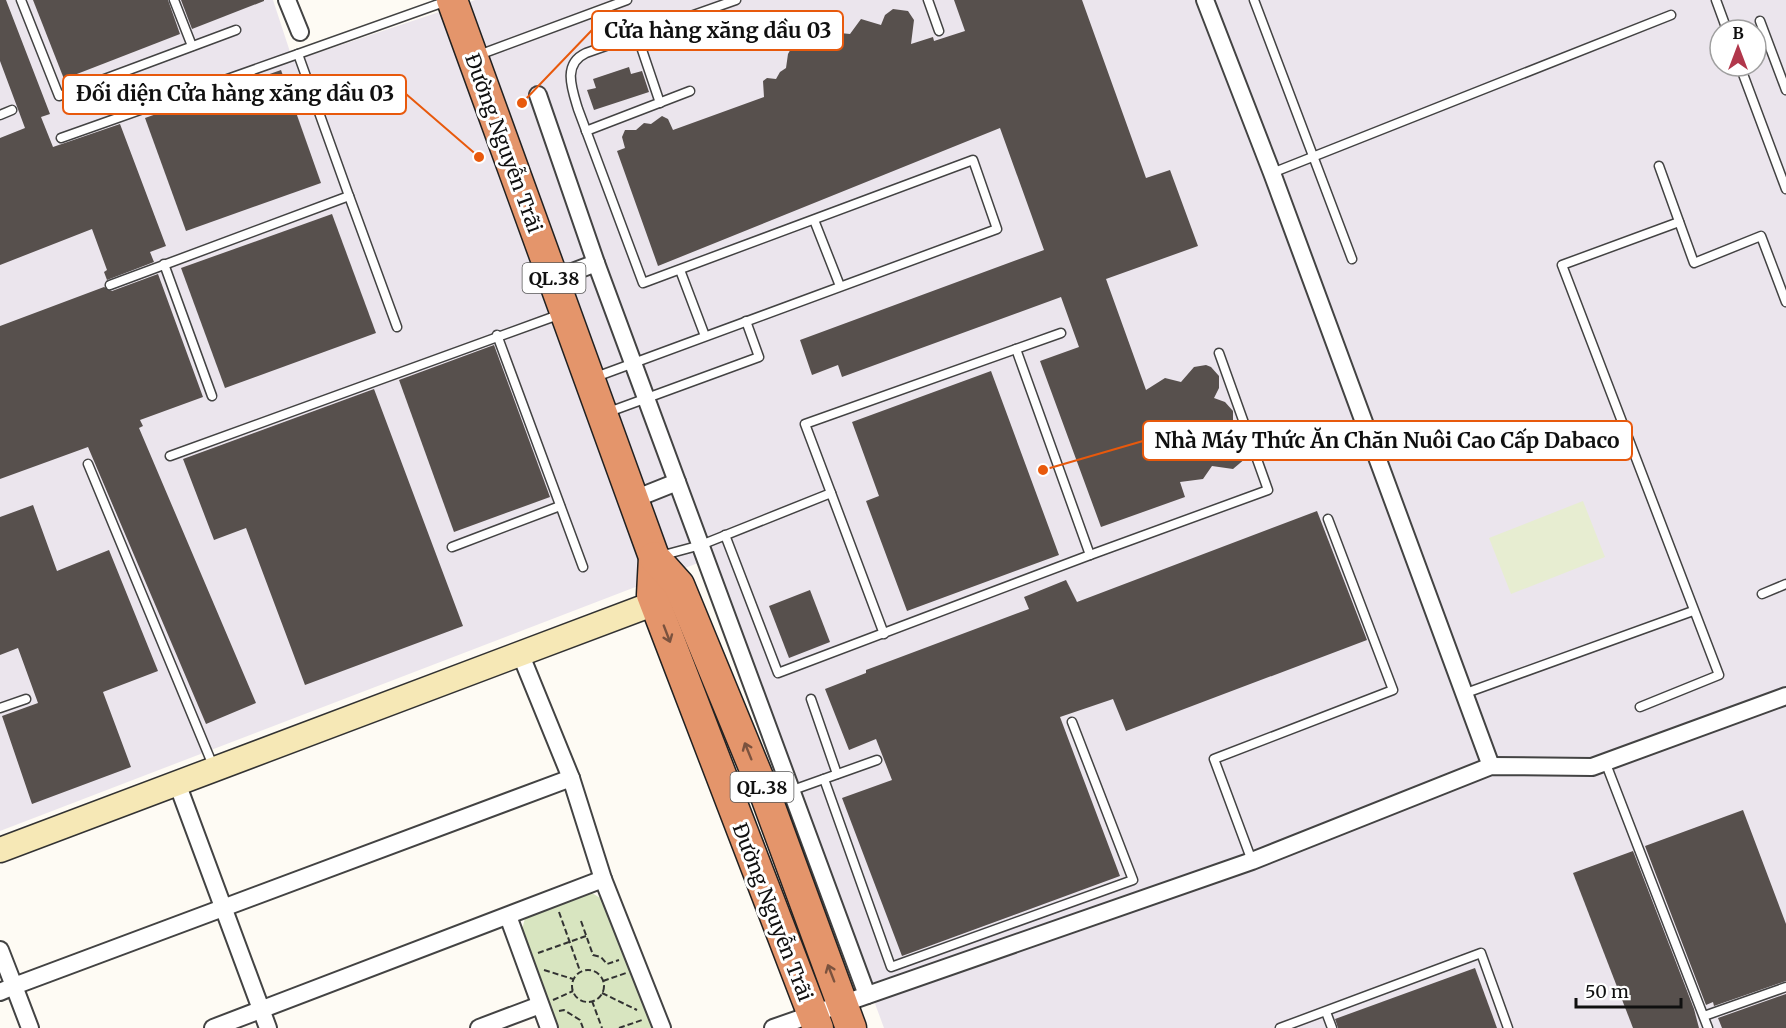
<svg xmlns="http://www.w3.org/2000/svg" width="1786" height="1028" font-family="Merriweather,serif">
  <rect width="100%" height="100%" fill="#fefbf4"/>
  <path fill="#ebe5ed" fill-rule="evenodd" d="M0 0H273L293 61 475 0H1786V1028H884L711 558 0 831ZM1720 30H1756V66H1720Z"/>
  <path fill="#d8e5c0" d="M592 893 605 901 653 1028H555L521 934 525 918Z"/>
  <path fill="#e7edd1" d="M1583 501 1605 557 1511 594 1489 538Z"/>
  <g fill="#57504d">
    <path d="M0 0H6L50 114 41 117 53 147 120 124 166 246 150 252 154 262 107 280 104 272 107 270 92 229 0 265V138L25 128 0 61Z"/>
    <path d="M33 0H168L180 34 64 79Z"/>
    <path d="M181 0H264V1L192 29Z"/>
    <path d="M954 0H1082L1146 178 1170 170 1198 246 1106 279 1146 390 1165 378 1181 382 1194 367 1206 365 1211 367 1219 376V388L1214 398 1225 402 1233 411V423L1228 433 1243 441 1246 458 1233 469 1212 466 1203 479 1180 482 1185 497 1101 527 1040 361 1079 347 1061 297 842 377 838 365 812 375 800 340 1044 250 1000 128 658 266 617 151 625 148 622 137 625 130H636L644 123 651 124 662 116 668 119 673 130 764 97 763 81 767 78 776 79 780 72 786 68 788 54 793 45 803 42 815 46 830 32 850 34 861 19 881 25 885 15 893 9 908 11 914 20 911 44 933 37 934 41 965 31Z"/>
    <path d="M629 67 631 74 642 71 649 92 594 110 587 90 596 88 593 79Z"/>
    <path d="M281 70 321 183 186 231 145 118Z"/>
    <path d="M332 214 376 333 225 388 181 268Z"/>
    <path d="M158 274 203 397 140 420 143 426 139 428 256 703 206 724 88 447 0 479V326L104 287 112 291Z"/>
    <path d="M494 345 550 497 454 532 399 380Z"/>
    <path d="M991 371 1059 555 907 611 866 501 879 496 852 422Z"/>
    <path d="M374 389 463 626 305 685 246 528 214 540 183 459Z"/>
    <path d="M33 505 57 571 109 550 158 671 103 692 131 767 32 804 2 716 38 703 18 648 0 655V517Z"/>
    <path d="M1317 511 1367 640 1126 731 1113 699 1060 717 1120 876 902 956 842 798 892 780 876 739 849 750 825 689 866 673V670L1029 609 1024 597 1066 580 1077 602Z"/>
    <path d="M810 590 830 642 789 658 769 606Z"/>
    <path d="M1743 810 1786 924V981L1714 1006 1713 1002 1706 1005 1645 846Z"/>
    <path d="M1633 851 1694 1009 1699 1028H1633L1573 873Z"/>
    <path d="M1475 968 1497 1028H1338L1335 1019Z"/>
    <path d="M1786 994V1028H1722L1718 1018Z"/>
  </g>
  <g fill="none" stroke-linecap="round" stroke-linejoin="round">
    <g stroke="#434343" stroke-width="11">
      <g id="lane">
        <path d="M21 0 59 96 236 30"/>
        <path d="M174 0 192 46"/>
        <path d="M928 0 939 31"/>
        <path d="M1254 0 1352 259"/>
        <path d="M1716 0 1727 30"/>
        <path d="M1760 21 1786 90"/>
        <path d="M637 35 660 103"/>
        <path d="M476 56 627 0"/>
        <path d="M1740 66 1786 189"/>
        <path d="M0 115 12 110"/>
        <path d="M586 131 690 91"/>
        <path d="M61 138 298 54"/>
        <path d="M1659 166 1694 263 1761 236 1786 302"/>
        <path d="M1272 173 1671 15"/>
        <path d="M349 196 397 327"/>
        <path d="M814 220 840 286"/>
        <path d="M164 264 212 396"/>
        <path d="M680 270 705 336"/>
        <path d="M110 285 349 196 298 54 447 1"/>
        <path d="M497 335 583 567"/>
        <path d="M593 378 997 229 973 160 643 283 578 109C572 89 562 64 586 53L736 0"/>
        <path d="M606 413 759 357 746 321"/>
        <path d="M170 456 561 314"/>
        <path d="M88 464 214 768"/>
        <path d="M831 493 805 424 1061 333"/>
        <path d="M725 535 778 673 1090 555 1016 349"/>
        <path d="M452 547 560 506"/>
        <path d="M1090 555 1268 490 1219 353"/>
        <path d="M660 556 701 545 831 493 884 634"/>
        <path d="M1762 594 1786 584"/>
        <path d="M1466 693 1693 611"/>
        <path d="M811 699 837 774"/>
        <path d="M1640 707 1719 675 1562 265 1679 222"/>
        <path d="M0 708 26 699"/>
        <path d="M1606 764 1708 1028"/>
        <path d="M824 779 891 967 1133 880 1072 722"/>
        <path d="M790 791 877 760"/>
        <path d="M1252 861 1214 759 1393 690 1328 519"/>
        <path d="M1326 1012 1332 1028"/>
        <path d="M1704 1016 1786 987"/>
        <path d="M1280 1028 1481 953 1508 1028"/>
      </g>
    </g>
    <g stroke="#434343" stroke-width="20">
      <g id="street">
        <path d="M287 0 300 32"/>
        <path d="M1205 0 1272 173 1491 766"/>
        <path d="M538 95 596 263"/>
        <path d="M554 279 596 263 867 995"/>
        <path d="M632 500 677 482"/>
        <path d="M520 653 571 778 603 879 662 1028"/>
        <path d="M177 783 268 1028"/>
        <path d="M508 916 549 1028"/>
        <path d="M0 950 14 986 0 992"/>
        <path d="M30 1028 14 986 571 778"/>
        <path d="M213 1028 603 879"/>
        <path d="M479 1028 540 1005"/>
        <path d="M773 1028 1252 861 1491 766 1592 767 1786 696"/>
      </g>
    </g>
    <g stroke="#323232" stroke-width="27">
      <path id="secondary" d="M0 850 655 603"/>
    </g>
    <g stroke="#212121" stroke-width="33">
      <g id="highway">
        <path d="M452 0 654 557 652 595 818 1028"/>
        <path d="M654 557 679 585 767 799 851 1028"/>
      </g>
    </g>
    <g stroke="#323232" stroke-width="2" stroke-dasharray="6 3" stroke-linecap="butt">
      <path d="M559 912 580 971"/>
      <path d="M581 921 593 955 601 957 607 964 619 960"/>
      <path d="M538 953 586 936"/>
      <path d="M544 970 573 979"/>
      <circle cx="588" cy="986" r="16"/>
      <path d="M603 981 626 973"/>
      <path d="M602 993 637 1010"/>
      <path d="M553 1000 573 991"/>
      <path d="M592 1001 602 1028"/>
      <path d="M559 1011 564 1010 580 1020 583 1028"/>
      <path d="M619 1028 642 1020"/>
    </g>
    <use href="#lane" stroke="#fff" stroke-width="8"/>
    <use href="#street" stroke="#fff" stroke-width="16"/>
    <use href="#secondary" stroke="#f6e8b6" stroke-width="24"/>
    <use href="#highway" stroke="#e4956b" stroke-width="30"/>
  </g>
  <defs><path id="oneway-shaft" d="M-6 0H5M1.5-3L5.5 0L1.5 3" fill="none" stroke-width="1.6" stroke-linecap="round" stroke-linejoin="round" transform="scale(1.5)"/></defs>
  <g stroke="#7a523e">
    <use href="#oneway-shaft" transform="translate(667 634) rotate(69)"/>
    <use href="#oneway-shaft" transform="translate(748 751) rotate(-112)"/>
    <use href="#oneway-shaft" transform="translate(831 973) rotate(-111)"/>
  </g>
  <g text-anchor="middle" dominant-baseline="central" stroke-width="6" stroke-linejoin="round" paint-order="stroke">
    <g fill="#fff" stroke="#585858" stroke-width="1.5">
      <rect x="522.5" y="263" width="63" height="30" rx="4.5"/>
      <rect x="730.5" y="772" width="63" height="30" rx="4.5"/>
    </g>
    <g font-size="18" font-weight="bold" fill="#101010">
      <text x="554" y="278">QL.38</text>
      <text x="762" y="787">QL.38</text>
    </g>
    <g font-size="20" fill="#101010" stroke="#fff">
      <text transform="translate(504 143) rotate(70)">Đường Nguyễn Trãi</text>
      <text transform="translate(773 912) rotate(69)">Đường Nguyễn Trãi</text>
    </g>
  </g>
  <path fill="none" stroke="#e8590c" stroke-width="2" d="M522 103L592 30M479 157L406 94M1043 470L1143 441"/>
  <g fill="#e8590c" stroke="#fff" stroke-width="2">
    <circle cx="522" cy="103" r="6"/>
    <circle cx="479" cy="157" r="6"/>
    <circle cx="1043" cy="470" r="6"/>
  </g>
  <g fill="#fff" stroke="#e8590c" stroke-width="2">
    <rect x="592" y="11" width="251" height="39" rx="6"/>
    <rect x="63" y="75" width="343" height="39" rx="6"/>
    <rect x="1143" y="421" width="489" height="39" rx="6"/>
  </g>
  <g font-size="21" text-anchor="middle" font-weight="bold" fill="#101010">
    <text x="718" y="38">Cửa hàng xăng dầu 03</text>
    <text x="235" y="101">Đối diện Cửa hàng xăng dầu 03</text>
    <text x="1387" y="448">Nhà Máy Thức Ăn Chăn Nuôi Cao Cấp Dabaco</text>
  </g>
  <g transform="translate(1738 48)"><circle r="28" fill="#ffffff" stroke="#9f9f9f" stroke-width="1.5"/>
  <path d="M0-4.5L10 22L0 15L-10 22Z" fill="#b1374b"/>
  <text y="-9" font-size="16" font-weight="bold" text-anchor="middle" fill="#101010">B</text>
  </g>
  <path d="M1576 998v9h105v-9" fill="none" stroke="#101010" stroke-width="3"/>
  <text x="1585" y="998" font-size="18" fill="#101010" stroke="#ffffff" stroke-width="4.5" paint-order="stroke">50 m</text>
</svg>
